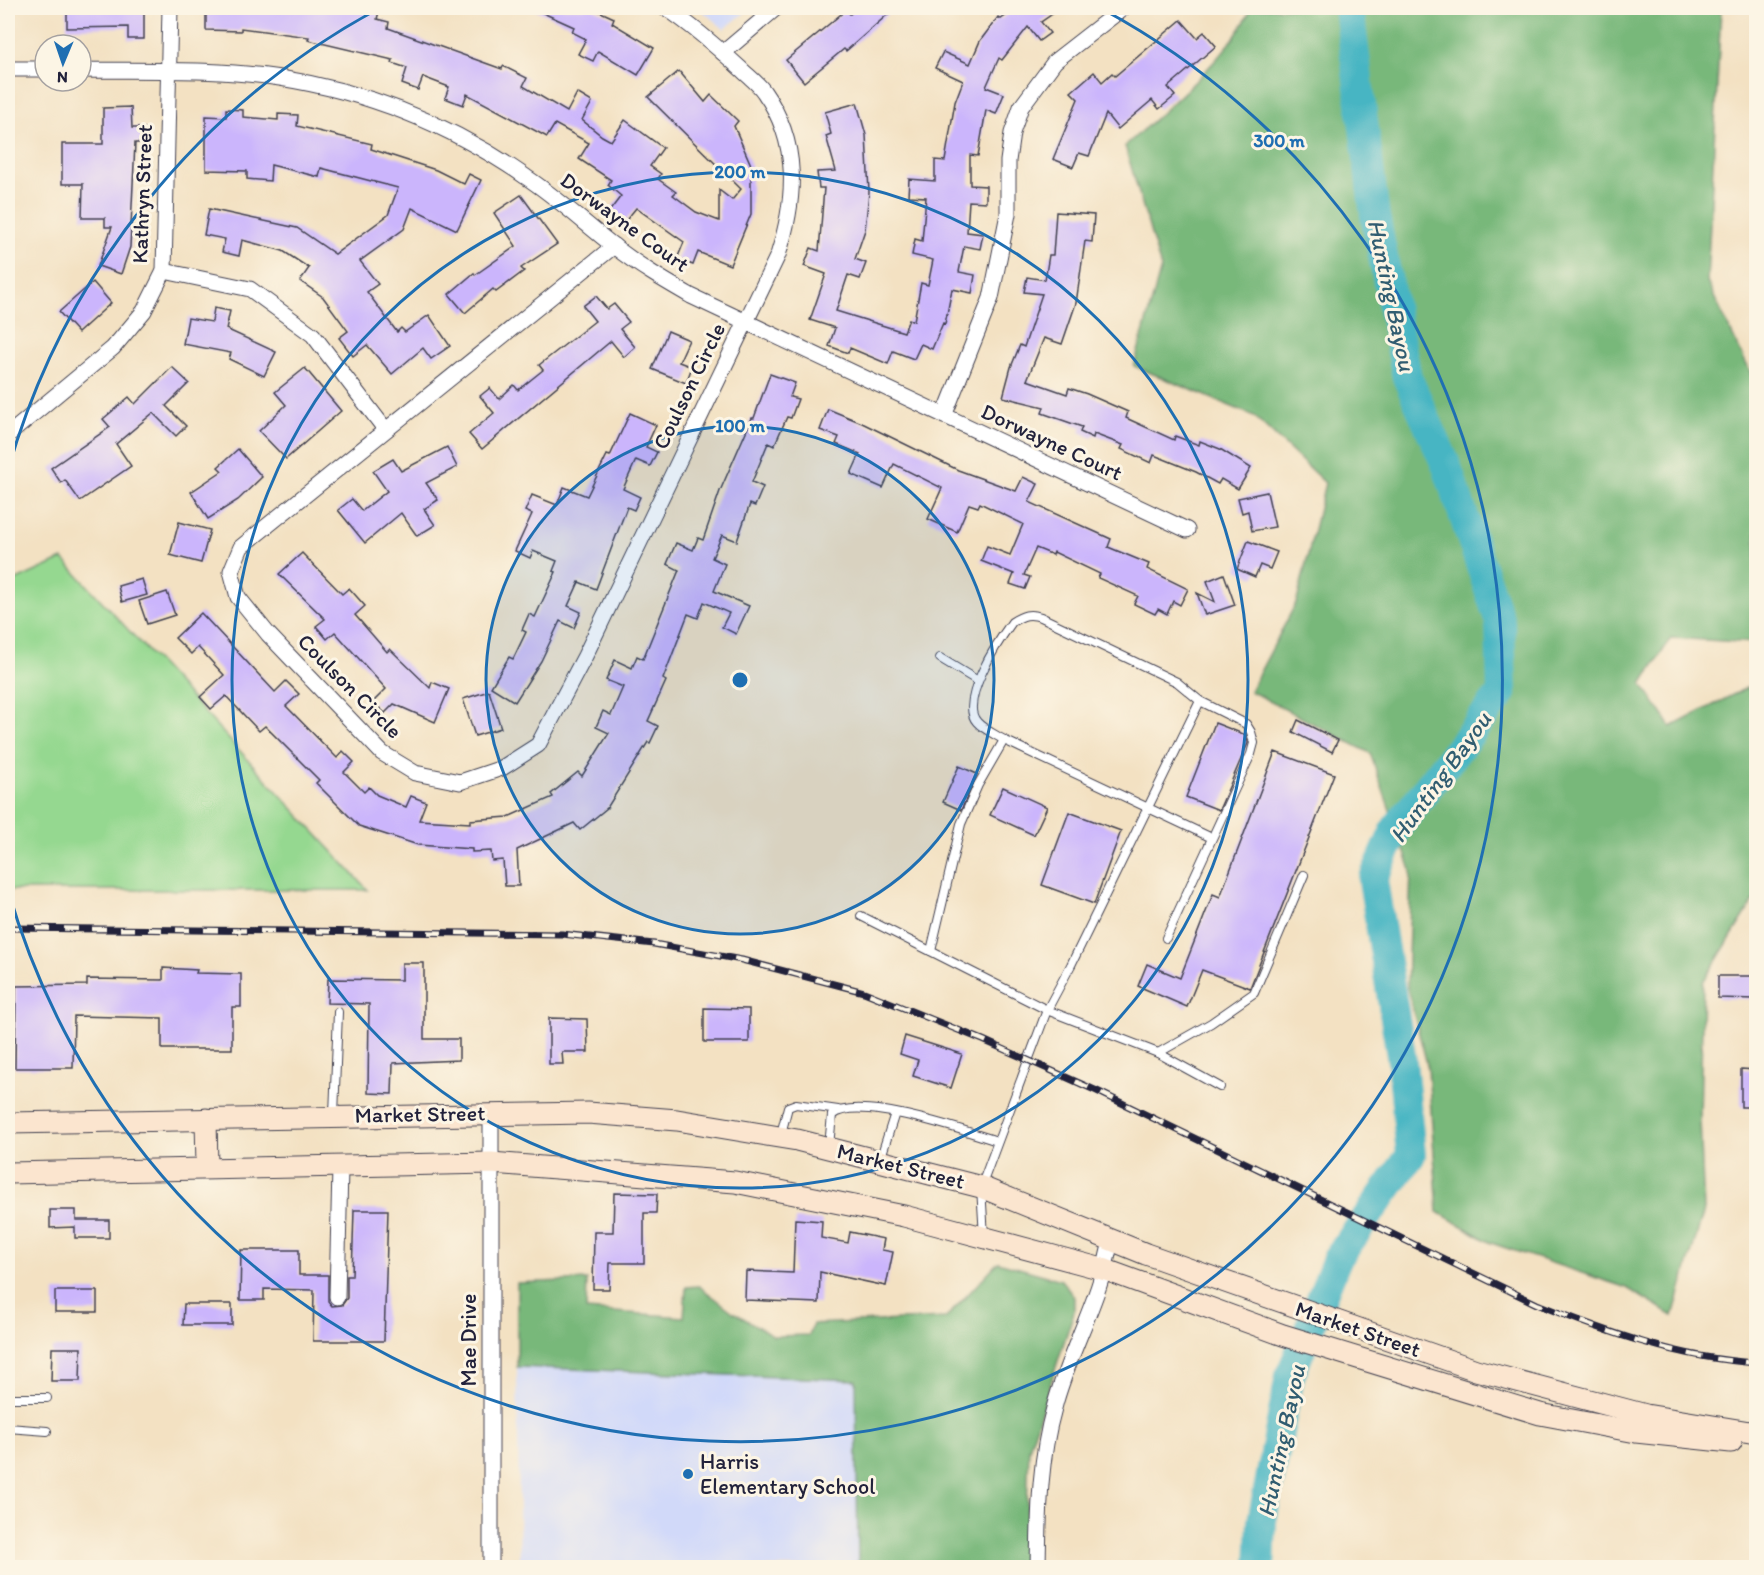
<svg xmlns="http://www.w3.org/2000/svg" width="1764" height="1575" font-family="Itim,sans-serif">
  <rect width="100%" height="100%" fill="#fcf5e5"/>
  <filter id="ink" filterUnits="userSpaceOnUse"><feTurbulence type="fractalNoise" baseFrequency=".0167" numOctaves="2"/><feDisplacementMap in="SourceGraphic" scale="12" xChannelSelector="R" yChannelSelector="G"/><feConvolveMatrix kernelMatrix="1 2 1 2 8 2 1 2 1" color-interpolation-filters="sRGB"/></filter>
  <filter id="wash" filterUnits="userSpaceOnUse"><feTurbulence type="fractalNoise" baseFrequency=".008" numOctaves="4" result="noise"/><feDisplacementMap in="SourceGraphic" scale="24" xChannelSelector="R" yChannelSelector="G"/><feGaussianBlur stdDeviation="1.35" result="paint"/><feColorMatrix in="noise" values="0 0 0 0 0 0 0 0 0 0 0 0 0 0 0 0 0 1.4 0 .05"/><feComposite in="paint" operator="in"/></filter>
  <g filter="url(#wash)">
    <rect width="100%" height="100%" fill="#f3e1c2"/>
    <g fill="#d1d9f9">
      <path d="M699 8H751L724 29Z"/>
      <path d="M517 1367 856 1380 858 1567H520Z"/>
    </g>
    <path fill="#95d890" stroke="#5c7d66" stroke-width="1.5" d="M63 559 368 890H8V584Z"/>
    <g fill="#78b87a" stroke="#4d6d5a" stroke-width="1.5">
      <path d="M1251 8H1721L1707 282 1756 384V643L1671 638 1642 684 1671 727 1746 688 1756 687V897L1703 982 1700 1120 1704 1210 1673 1316 1627 1288 1491 1243 1438 1212 1428 1068 1407 988 1411 870 1370 753 1250 691 1297 601 1325 483 1254 416 1134 366 1161 268 1125 146C1162 112 1234 53 1251 8Z"/>
      <path d="M998 1262 1061 1280 1074 1297V1312L1029 1449 1025 1567H858L856 1380 517 1367V1283L587 1280 586 1310 684 1317 686 1287 699 1286 733 1312 774 1336 809 1335 813 1324 946 1318Z"/>
    </g>
    <g fill="none" stroke-linecap="round" stroke-linejoin="round">
      <path stroke="#47b5c3" stroke-width="30" d="M1260 1568 1262 1521 1290 1376 1337 1259 1411 1155 1402 1062 1373 880 1396 828 1502 693 1500 622 1447 467 1407 377 1375 216 1349 8"/>
    </g>
    <g id="blocks">
      <g fill="#cbb5fc">
        <path d="M67 8H144V39H128V27L67 28Z"/>
        <path d="M206 8H362L379 12 377 19 389 22 388 28 502 69 503 66 527 78 523 86 567 112 577 93 592 102 582 120 602 136 611 141 625 120 663 148 650 166 661 174 658 179 676 192 673 195 696 212 719 221V190L732 200 741 189 648 97 679 71 705 102 711 95 738 121 734 126 751 165V214L730 265 698 252 693 265 677 259 684 242 636 208 623 224 608 213 621 196 608 185 611 180 579 159 589 143 555 124 547 137 467 94 463 105 445 98 449 87 423 77 418 90 402 84 407 68 392 63 393 60 308 40 309 37 241 28V31L206 30Z"/>
        <path d="M532 8H592L614 18 612 23 654 48 638 75 598 51 593 61 578 54 586 39 572 32 574 27Z"/>
        <path d="M858 8H895L846 51 844 49 804 82 786 60 846 10 850 14Z"/>
        <path d="M1017 8H1061L1041 22 1050 33 1039 41 1028 27 1002 60 999 58 986 87 1004 94 996 114 986 110 978 156 970 155V185L986 186V202L969 201 967 232 983 234 980 249 964 246 959 272 975 275 972 293 952 289 945 324 943 323 932 349 921 344 914 359 893 351 888 364 850 348 848 353 829 346 835 328 810 320 826 274 804 266 811 248 819 251 824 188H819L817 172 836 171 826 136 831 134 825 112 857 103 866 135 869 192 865 230 855 259 866 263 860 279 848 275 836 311 904 332 909 319 914 321 921 283 928 285 933 260 912 255 915 239 922 241 926 197 908 196 909 179 935 181V160L945 161 955 102 963 81 935 68 943 52 970 64 980 41 998 17 1001 19Z"/>
        <path d="M1181 20 1197 38 1204 32 1216 46 1168 87 1175 96 1159 109 1152 100 1118 129 1106 114 1089 156 1079 153 1073 167 1053 159 1078 99 1071 92 1094 72 1102 82 1112 73 1115 76Z"/>
        <path d="M131 107 132 128H145V143H135L130 247 121 274 98 266 112 227H105V218H82L83 184H62V144H103V108Z"/>
        <path d="M226 109 243 110V117L278 120V114L298 115 297 126 372 144 371 149 436 170 464 184 469 174 481 180 457 230 412 208 404 229 360 261 378 284 367 292 397 332 401 328 405 332 429 315 450 346 431 359 423 348 392 374 367 345 353 356 339 338 348 331 323 297 300 281 309 268 283 251 242 240 239 256 222 252 225 239 204 235 209 209 297 228 335 254 388 215 398 188 321 168 319 177 271 165 270 181 247 179V171L206 170V116L226 117Z"/>
        <path d="M521 195 557 244 521 268 524 271 496 292 493 289 465 313 449 294 474 273 475 275 516 246 494 213Z"/>
        <path d="M1056 212 1094 215 1092 242 1085 241 1076 303 1062 344 1044 338 1027 380 1067 394 1069 388 1087 394 1128 412 1126 418 1174 440 1175 436 1199 445 1200 441 1220 449 1251 468 1238 489 1221 479 1218 484 1196 472 1154 455 1151 463 1121 449 1123 445 1094 434 1093 438 1080 432 1082 427 1042 413 1044 407 1003 397 1011 367 1020 345 1024 347 1042 294 1024 292 1027 277 1045 280 1049 255H1053Z"/>
        <path d="M93 282 111 303 78 333 59 312Z"/>
        <path d="M596 296 607 309 614 304 629 322 620 329 635 347 624 357 611 341 482 449 469 434 494 413 480 396 490 388 499 399 514 385 518 390 543 370 539 365 595 321 583 306Z"/>
        <path d="M214 308 230 311 226 329 276 352 264 376 229 359 231 353 183 344 188 318 212 322Z"/>
        <path d="M668 331 689 340 679 362 692 367 686 383 652 369Z"/>
        <path d="M172 367 189 383 166 406 186 426 176 436 153 413 116 444 131 466 80 501 65 480 61 483 51 468 110 427 103 419 129 397 135 404Z"/>
        <path d="M305 368 341 411 286 459 259 431 286 405 275 392Z"/>
        <path d="M770 374 795 383 790 397 798 399 791 418 787 417 774 446 768 443 752 482 763 487 755 506 750 504 737 541 722 535 712 558 725 564 714 591 749 606 736 634 722 627 729 613 704 602 698 618 688 614 663 679 666 681 648 721 658 726 650 743 648 742 607 808 580 830 574 823 517 850 519 886H505L503 860 492 861 491 851 472 852V849L418 845 359 826 316 783 319 780 265 726 259 731 226 696 211 709 200 697 224 675 198 647 191 654 175 638 201 613 275 692 286 681 299 694 286 706 337 758 343 751 354 762 344 772 364 792 369 787 377 795 406 807 411 796 426 802 419 820 470 823V820L508 817 553 797 551 794 578 772 582 776 609 733 596 727 603 711 611 715 623 687 606 680 615 660 632 668 637 656 643 659 679 570 667 564 676 543 693 550 698 538 703 540 720 491 752 418H754Z"/>
        <path d="M828 409 862 423 958 470 1016 491 1023 477 1038 484 1029 502 1111 539 1108 547 1149 564 1147 569 1188 589 1180 605 1173 601 1167 614 1158 609 1155 614 1134 604 1138 596 1098 578 1100 574 1054 552 1053 555 1036 548 1024 575 1030 577 1025 589 1010 584 1014 574 981 561 987 546 1010 555 1023 524 980 503 978 507 969 504 957 532 928 519 942 488 894 464 883 488 851 474 860 454 836 444 839 437 820 430Z"/>
        <path d="M630 413 656 425 646 447 657 452 650 466 636 460 623 489 640 497 634 510 627 507 596 589 579 582 568 606 581 612 574 628 560 621 541 661 515 702 491 687 509 657 513 659 526 632 522 630 529 614 535 617 556 572 553 571 557 561 533 551 530 558 515 551 532 514 525 511 532 495 557 505 564 487 587 496 607 455 610 456Z"/>
        <path d="M447 447 457 467 426 483 438 500 424 509 435 525 417 536 401 513 365 543 338 510 352 499 362 511 387 491 373 471 393 459 401 471Z"/>
        <path d="M238 449 262 477 238 500 208 519 191 492 222 471 218 467Z"/>
        <path d="M1267 492 1275 527 1252 531 1248 511 1242 513 1238 498Z"/>
        <path d="M179 522 210 530 201 563 170 555Z"/>
        <path d="M1248 541 1277 552 1270 569 1260 565 1255 577 1237 569Z"/>
        <path d="M302 553 342 594 349 588 365 606 355 615 387 652 390 649 430 688 432 682 449 689 435 722 394 704 385 713 373 702 386 689 335 632 327 639 316 626 325 619 279 574Z"/>
        <path d="M1224 574 1235 605 1205 615 1197 593 1215 602 1207 581Z"/>
        <path d="M142 579 147 595 122 602 118 586Z"/>
        <path d="M167 592 175 615 147 624 139 601Z"/>
        <path d="M489 691 501 728 475 736 463 699Z"/>
        <path d="M1298 720 1338 740 1332 752 1293 732Z"/>
        <path d="M1215 723 1246 735 1248 743 1219 810 1186 797Z"/>
        <path d="M1275 752 1334 774 1250 988 1202 970 1187 1007 1138 986 1147 964 1180 978 1213 894 1220 897Z"/>
        <path d="M959 766 977 774 961 810 943 802Z"/>
        <path d="M1003 787 1047 807 1034 835 990 815Z"/>
        <path d="M1069 812 1121 831 1094 904 1042 885Z"/>
        <path d="M402 963H424V1039H459V1060L393 1063 392 1094 368 1093 369 1004 327 1003 328 979 402 980Z"/>
        <path d="M163 968 197 970 196 973 241 974V1007H232V1049H162V1018L74 1016 73 1068H15L16 986 87 985V979L163 980Z"/>
        <path d="M1718 976H1756V999L1718 998Z"/>
        <path d="M704 1008 749 1009V1042H704Z"/>
        <path d="M549 1018 587 1019 588 1052H562L563 1064H549Z"/>
        <path d="M905 1036 962 1054 951 1088 913 1076 918 1060 900 1054Z"/>
        <path d="M1741 1069 1756 1070V1107H1741Z"/>
        <path d="M614 1193 657 1194 656 1213H644V1263H610L609 1289H593L594 1232H613Z"/>
        <path d="M50 1210H76V1220H109V1238H75V1227L50 1228Z"/>
        <path d="M354 1210H388L384 1341H313L314 1290 264 1289V1300H240L241 1250H299V1275H328V1301L332 1306 342 1305 347 1298V1276H352Z"/>
        <path d="M795 1219 822 1221 821 1238 848 1243 850 1232 884 1239 882 1250 893 1252 886 1286 820 1272 819 1303 745 1300 746 1271 793 1273Z"/>
        <rect x="55" y="1291" width="42" height="21"/>
        <path d="M184 1304H232V1325H183Z"/>
        <path d="M52 1348H81L80 1381H51Z"/>
      </g>
    </g>
  </g>
  <g filter="url(#ink)">
    <use href="#blocks" fill-opacity="0" stroke="#413f4f" stroke-width="1.5"/>
    <g fill="none" stroke-linecap="round" stroke-linejoin="round">
      <g stroke="#413f4f" stroke-width="10">
        <g id="lane">
          <path d="M940 658 978 681"/>
          <path d="M861 916 1047 1010 1158 1053 1220 1087"/>
          <path d="M1166 938 1251 754 1254 743 1251 732 1246 724 1200 701 1177 682 1041 617C1029 613 1023 615 1012 622 999 640 958 702 977 722 983 729 996 735 1004 740L1212 838"/>
          <path d="M931 951 961 824 978 785 1004 740"/>
          <path d="M1158 1053 1211 1023 1254 993 1304 875"/>
          <path d="M334 1115 338 1012"/>
          <path d="M781 1134 788 1107 796 1104 838 1110"/>
          <path d="M829 1146 832 1115C858 1094 966 1131 997 1141"/>
          <path d="M880 1160 895 1113"/>
          <path d="M984 1237 981 1187 1047 1010 1071 965 1200 701"/>
          <path d="M8 1398H47"/>
          <path d="M8 1428 47 1431"/>
        </g>
      </g>
      <g stroke="#413f4f" stroke-width="17">
        <g id="street">
          <path d="M723 53 776 8"/>
          <path d="M8 69H45"/>
          <path d="M81 70C147 71 215 68 280 78 369 92 453 126 526 177 558 198 585 224 615 247 639 266 665 281 691 296L1187 530"/>
          <path d="M614 246 241 547 231 571 238 597 268 634 382 753 415 773 460 782 502 768 538 745 585 656 778 255C796 199 800 143 764 92 758 83 748 76 741 69 717 47 693 26 666 8"/>
          <path d="M164 271 250 289 313 335 385 429"/>
          <path d="M944 416 991 298 1008 214V161L1012 133 1021 107 1055 61 1123 8"/>
          <path d="M8 435 113 348 144 311 164 271 170 8"/>
          <path d="M491 1113V1568"/>
          <path d="M337 1297 340 1168"/>
          <path d="M1038 1568C1039 1513 1039 1461 1054 1408 1069 1350 1101 1299 1111 1239"/>
        </g>
      </g>
      <g stroke="#413f4f" stroke-width="23">
        <g id="secondary">
          <path d="M206 1119 207 1167"/>
          <path d="M8 1123 588 1113 677 1120 797 1140 981 1187 1146 1254 1476 1370 1646 1415 1756 1433"/>
          <path d="M8 1173 491 1163 735 1182 904 1216 1106 1270 1283 1335 1540 1414 1636 1432 1731 1442"/>
        </g>
      </g>
      <use href="#lane" stroke="#fff" stroke-width="8"/>
      <use href="#street" stroke="#fff" stroke-width="15"/>
      <use href="#secondary" stroke="#fbe5cf" stroke-width="21"/>
      <g stroke="#22223b" stroke-width="7">
        <path id="rail" d="M8 928 562 934 654 944 742 960 864 992 983 1040 1097 1091 1537 1304C1609 1333 1679 1358 1756 1363"/>
      </g>
      <use href="#rail" stroke="#fcf5e5" stroke-width="4.5" stroke-dasharray="14" stroke-linecap="butt"/>
    </g>
  </g>
  <circle cx="740" cy="680" r="254" fill="#1f6fb2" fill-opacity=".12"/>
  <g fill="none" stroke="#1f6fb2" stroke-width="3">
    <circle cx="740" cy="680" r="254"/>
    <circle cx="740" cy="680" r="508"/>
    <path d="M8 470A762 762 0 0 1 376 10M1104 10A762 762 0 1 1 8 890"/>
  </g>
  <circle fill="#1f6fb2" stroke="#fcf5e5" stroke-width="2" cx="688" cy="1474" r="6"/>
  <g text-anchor="middle" dominant-baseline="central" stroke-width="6" stroke-linejoin="round" paint-order="stroke">
    <g font-size="22" fill="#22223b" stroke="#fcf5e5">
      <text transform="translate(142 194) rotate(-88)">Kathryn Street</text>
      <text transform="translate(625 222) rotate(36)">Dorwayne Court</text>
      <text transform="translate(689 386) rotate(-64)">Coulson Circle</text>
      <text transform="translate(1052 442) rotate(25)">Dorwayne Court</text>
      <text transform="translate(350 686) rotate(45)">Coulson Circle</text>
      <text transform="translate(420 1114) rotate(-1)">Market Street</text>
      <text transform="translate(901 1166) rotate(14)">Market Street</text>
      <text transform="translate(1358 1329) rotate(19)">Market Street</text>
      <text transform="translate(468 1340) rotate(-90)">Mae Drive</text>
    </g>
    <g font-size="22" fill="#22223b" stroke="#fcf5e5" text-anchor="start">
      <text x="700" y="1461">Harris<tspan x="700" dy="25">Elementary School</tspan></text>
    </g>
    <g font-size="24" font-style="italic" fill="#315d71" stroke="#fcf5e5">
      <text transform="translate(1392 295) rotate(78)">Hunting Bayou</text>
      <text transform="translate(1440 777) rotate(-54)">Hunting Bayou</text>
      <text transform="translate(1281 1441) rotate(-78)">Hunting Bayou</text>
    </g>
  </g>
  <circle cx="740" cy="680" r="9" fill="#1f6fb2" stroke="#fcf5e5" stroke-width="3"/>
  <g font-size="18" text-anchor="middle" font-weight="bold" fill="#1f6fb2" stroke="#fcf5e5" stroke-width="6" stroke-linejoin="round" paint-order="stroke">
    <text x="1279" y="147">300 m</text>
    <text x="740" y="178">200 m</text>
    <text x="740" y="432">100 m</text>
  </g>
  <rect width="1764" height="1575" fill="none" stroke="#fcf5e5" stroke-width="30"/>
  <g transform="translate(63 63) rotate(182)"><circle r="28" fill="#fcf5e5" stroke="#a5a1a1" stroke-width="1.5"/>
  <path d="M0-4.5L10 22L0 15L-10 22Z" fill="#1f6fb2"/>
  <text y="-9" font-size="16" font-weight="bold" text-anchor="middle" fill="#22223b">N</text>
  </g>
</svg>
